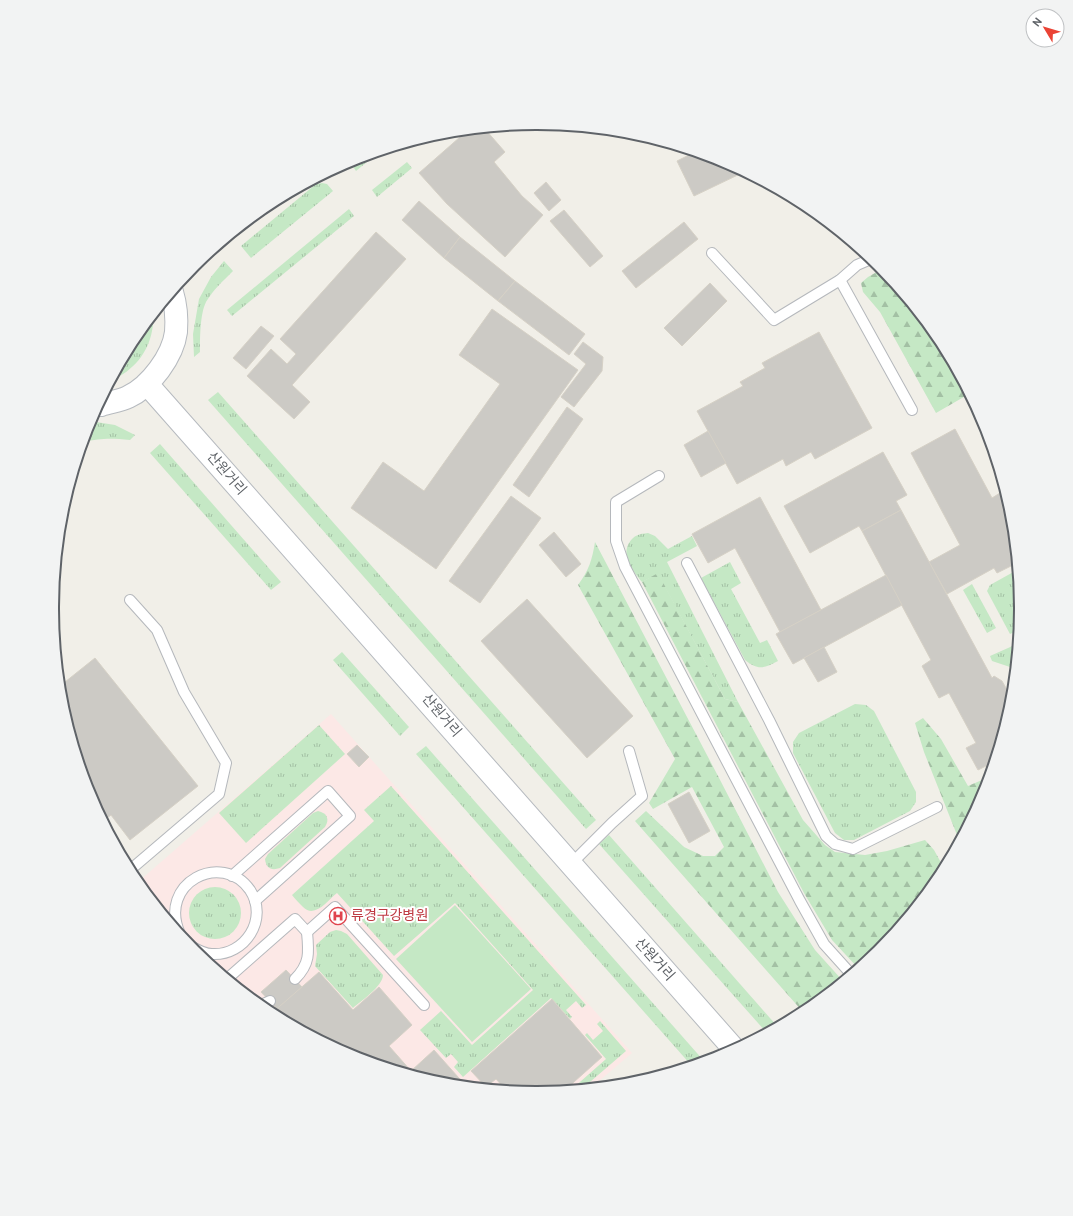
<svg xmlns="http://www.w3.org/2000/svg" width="1073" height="1216" font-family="Overpass,'Noto Sans KR',sans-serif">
  <defs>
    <pattern id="grass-tufts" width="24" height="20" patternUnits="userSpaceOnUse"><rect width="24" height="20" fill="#c5e8c5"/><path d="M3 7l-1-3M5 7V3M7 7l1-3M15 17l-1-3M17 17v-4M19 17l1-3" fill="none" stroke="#a3c0a4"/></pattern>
    <pattern id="forest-firs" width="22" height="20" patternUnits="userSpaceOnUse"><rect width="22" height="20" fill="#c5e8c5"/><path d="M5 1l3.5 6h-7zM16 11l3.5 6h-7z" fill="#a3c0a4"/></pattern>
  </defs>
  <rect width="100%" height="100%" fill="#f1efe8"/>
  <path fill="#fce8e6" d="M331 714 632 1053 592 1087 536 1092 442 1083 351 1056 267 1011 194 950 138 882Z"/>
  <g fill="url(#grass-tufts)">
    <path d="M379 152 356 171 352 165 351 160Z"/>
    <path d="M407 162 412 168 377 197 372 190Z"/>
    <path d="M322 183 327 184 333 191 251 258 241 246 316 184Z"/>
    <path d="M349 209 354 216 232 316 227 310Z"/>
    <path d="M224 261 233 271C223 281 213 290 206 302 200 314 200 338 200 352L194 357 193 334 199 299 211 277Z"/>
    <path d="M153 315C154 321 153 325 152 331 148 353 133 371 112 380L134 339Z"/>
    <path d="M218 392 596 820 586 829 208 400Z"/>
    <path d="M90 421 115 425 135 435 130 440C111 438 102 438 83 442Z"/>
    <path d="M160 444 281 582 271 590 150 453Z"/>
    <path d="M648 533 655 536 668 549 692 536 697 546 667 562 738 702 725 699 658 574 642 582C633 571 621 557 629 543 634 535 639 534 648 533Z"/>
    <path d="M730 562 741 583 731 589 760 643 767 640 778 661C765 668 758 671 745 660L701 578Z"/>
    <path d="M1017 570 1021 608 1019 630 1010 634 987 591 990 585Z"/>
    <path d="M972 584 996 628 987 633 963 590Z"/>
    <path d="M1017 644 1015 671 1013 668 992 661 990 656Z"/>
    <path d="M342 652 409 727 400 736 333 660Z"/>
    <path d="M855 704 866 705 874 711 916 792V802L910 811 854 840H844L835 833 793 753V742L799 733Z"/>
    <path d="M319 725 345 754 246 843 219 813Z"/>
    <path d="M426 746 704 1061 691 1065 416 754Z"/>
    <path d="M391 786 586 1005 582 1008 576 1001 566 1010 572 1017 570 1019 551 998 463 1077 454 1067 458 1062 451 1054 446 1058 420 1030 441 1011 472 1045 533 990 455 903 394 956 337 893C328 900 315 919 303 907 299 903 295 899 292 895L374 821 364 810Z"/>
    <path d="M318 811C327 813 330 819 325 827L280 868C271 871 266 868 265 859L268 854 313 813Z"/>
    <path d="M609 835 777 1026 766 1032 599 844Z"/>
    <circle cx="215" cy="913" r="26"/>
    <path d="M336 930 341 931 347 934 383 975C383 986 361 1001 353 1008L315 966 317 954 316 945 330 932Z"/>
    <path d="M600 1021 626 1051 583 1088 572 1089 606 1059 585 1035 587 1033 593 1040 603 1031 597 1024Z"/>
  </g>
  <g fill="url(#forest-firs)">
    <path d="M882 269 939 339 969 394 936 413 880 312 863 292 861 283 868 277Z"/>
    <path d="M595 542 718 776 778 892 815 950 843 981 803 1012 635 821 646 811 684 847 703 856H715L724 847 692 787 653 809 649 803 675 759 578 585C589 570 592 560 595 542Z"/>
    <path d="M658 573 725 699 738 702 803 820 825 845 835 852 865 855 887 851 925 840 934 850 944 868 939 877 879 951 858 968 832 940 804 893 642 582Z"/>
    <path d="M923 718 941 739 968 786 989 777 984 794 959 840 924 752 915 723Z"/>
  </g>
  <path fill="#c5e8c5" d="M455 905 531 989 472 1042 396 959Z"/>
  <g fill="#cccac5" stroke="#d6d1c6">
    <path d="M485 129 505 152 494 162 522 196 543 215 505 257 447 204 419 173 468 130Z"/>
    <path d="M695 152 722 160 744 172 694 196 677 161Z"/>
    <path d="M546 182 561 200 549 211 534 193Z"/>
    <path d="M419 201 460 237 444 258 402 220Z"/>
    <path d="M564 210 603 256 590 267 550 221Z"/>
    <path d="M684 222 698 239 636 288 622 271Z"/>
    <path d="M376 232 406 259 292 385 310 402 294 419 247 376 271 349 287 364 296 354 280 339Z"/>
    <path d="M460 237 515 281 498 301 444 258Z"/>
    <path d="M515 281 585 334 569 355 498 301Z"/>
    <path d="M710 283 727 301 682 346 664 328Z"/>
    <path d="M492 309 578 370 436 569 351 508 383 462 424 491 500 384 459 355Z"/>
    <path d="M261 326 274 336 246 369 233 358Z"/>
    <path d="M819 332 872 428 815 459 811 452 786 466 783 459 737 484 697 411 743 386 740 382 765 368 762 363Z"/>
    <path d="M583 342 603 357 602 371 574 407 561 397 586 364 574 354Z"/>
    <path d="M567 407 583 419 529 497 513 485Z"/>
    <path d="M955 429 992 498 1000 493 1012 516 1017 563 997 573 994 568 947 594 929 562 960 545 911 453Z"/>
    <path d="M708 431 726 463 701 477 684 445Z"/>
    <path d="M883 452 907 495 896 501 901 510 862 531 859 526 810 553 784 506Z"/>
    <path d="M511 496 541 518 480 603 449 581Z"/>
    <path d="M760 497 821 610 780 632 735 548 708 563 692 534Z"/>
    <path d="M901 510 992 678 994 676 1002 681 1011 697 1010 705 1007 707 1009 711 994 762 978 770 966 748 976 743 949 693 939 698 922 666 931 660 862 531Z"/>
    <path d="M554 532 581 564 566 577 539 545Z"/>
    <path d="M886 575 902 605 793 664 776 634Z"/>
    <path d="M527 599 633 716 587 758 481 641Z"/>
    <path d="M824 647 837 672 818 682 804 658Z"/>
    <path d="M95 658 198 786 130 840 111 815 103 821 89 793 61 702 60 686Z"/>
    <path d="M357 745 369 757 359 767 347 754Z"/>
    <path d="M689 792 710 831 689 843 668 804Z"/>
    <path d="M286 970 302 987 277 1009 261 992Z"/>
    <path d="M319 972 353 1010 379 987 412 1025 389 1046 411 1071 434 1050 466 1086 442 1083 351 1056 272 1013Z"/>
    <path d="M552 999 602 1057 565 1090 536 1092 505 1089 496 1079 486 1087 471 1071Z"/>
  </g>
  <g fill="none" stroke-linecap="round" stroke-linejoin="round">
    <g stroke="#b5b8bc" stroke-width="12">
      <g id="service">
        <path d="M712 253 774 320 840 280 857 265 871 259"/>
        <path d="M840 280 912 410"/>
        <path d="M659 476 616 502V541L625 567 800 901 824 944 851 974"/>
        <path d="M687 563 769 720 826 836 835 844 853 849 937 807"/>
        <path d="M130 600 157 630 184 692 226 763 219 794 130 870"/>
        <path d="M570 865 612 823 642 796 629 751"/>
        <path d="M232 876 328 791 350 816 255 901"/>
        <path d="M180 934C157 883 222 850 250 890 269 919 245 956 212 954 203 954 196 949 189 945"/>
        <path d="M228 978 295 919 307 932 335 907 424 1005"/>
        <path d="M295 979C310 964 309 953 307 932"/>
        <path d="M261 1005 270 1001"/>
      </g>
    </g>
    <g stroke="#b6babf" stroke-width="24">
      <g id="secondary">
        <path d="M147 384 734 1049"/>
        <path d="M98 405H101C110 402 120 401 128 397 150 387 173 356 176 332 177 319 176 305 172 292"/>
      </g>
    </g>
    <use href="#service" stroke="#fff" stroke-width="10"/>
    <use href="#secondary" stroke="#fff" stroke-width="22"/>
  </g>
  <defs>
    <g id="hospital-ring" transform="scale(0.9)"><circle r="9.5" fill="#fff" stroke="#e0444e" stroke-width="1.5"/><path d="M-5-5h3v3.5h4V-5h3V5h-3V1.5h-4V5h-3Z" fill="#e0444e"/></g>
  </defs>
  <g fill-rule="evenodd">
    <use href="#hospital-ring" x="338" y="916"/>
  </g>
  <g text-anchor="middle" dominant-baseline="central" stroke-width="4" stroke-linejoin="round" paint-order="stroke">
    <g font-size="14" fill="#5f6368" stroke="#fff">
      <text transform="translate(226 474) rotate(49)">산원거리</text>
      <text transform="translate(441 716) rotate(49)">산원거리</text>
      <text transform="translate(654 960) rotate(48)">산원거리</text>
    </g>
    <g font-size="14" fill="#be3a42" stroke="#fff" text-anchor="start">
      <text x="351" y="916">류경구강병원</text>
    </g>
  </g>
  <path d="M0 0H1073V1216H0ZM536 130H537A477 477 0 0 1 1014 607V609A477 477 0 0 1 537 1086H536A477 477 0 0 1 59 609V607A477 477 0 0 1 536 130Z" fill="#f2f3f3" fill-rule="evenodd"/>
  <path fill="none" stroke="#5f6368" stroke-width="2" d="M536 130H537A477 477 0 0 1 1014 607V609A477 477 0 0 1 537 1086H536A477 477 0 0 1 59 609V607A477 477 0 0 1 536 130Z"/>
  <g transform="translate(1045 28) rotate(308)"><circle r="19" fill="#ffffff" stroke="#bfc1c3"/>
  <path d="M0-3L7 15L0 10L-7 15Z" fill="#ea4335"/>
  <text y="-6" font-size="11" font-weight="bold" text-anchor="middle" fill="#5f6368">N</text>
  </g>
</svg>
